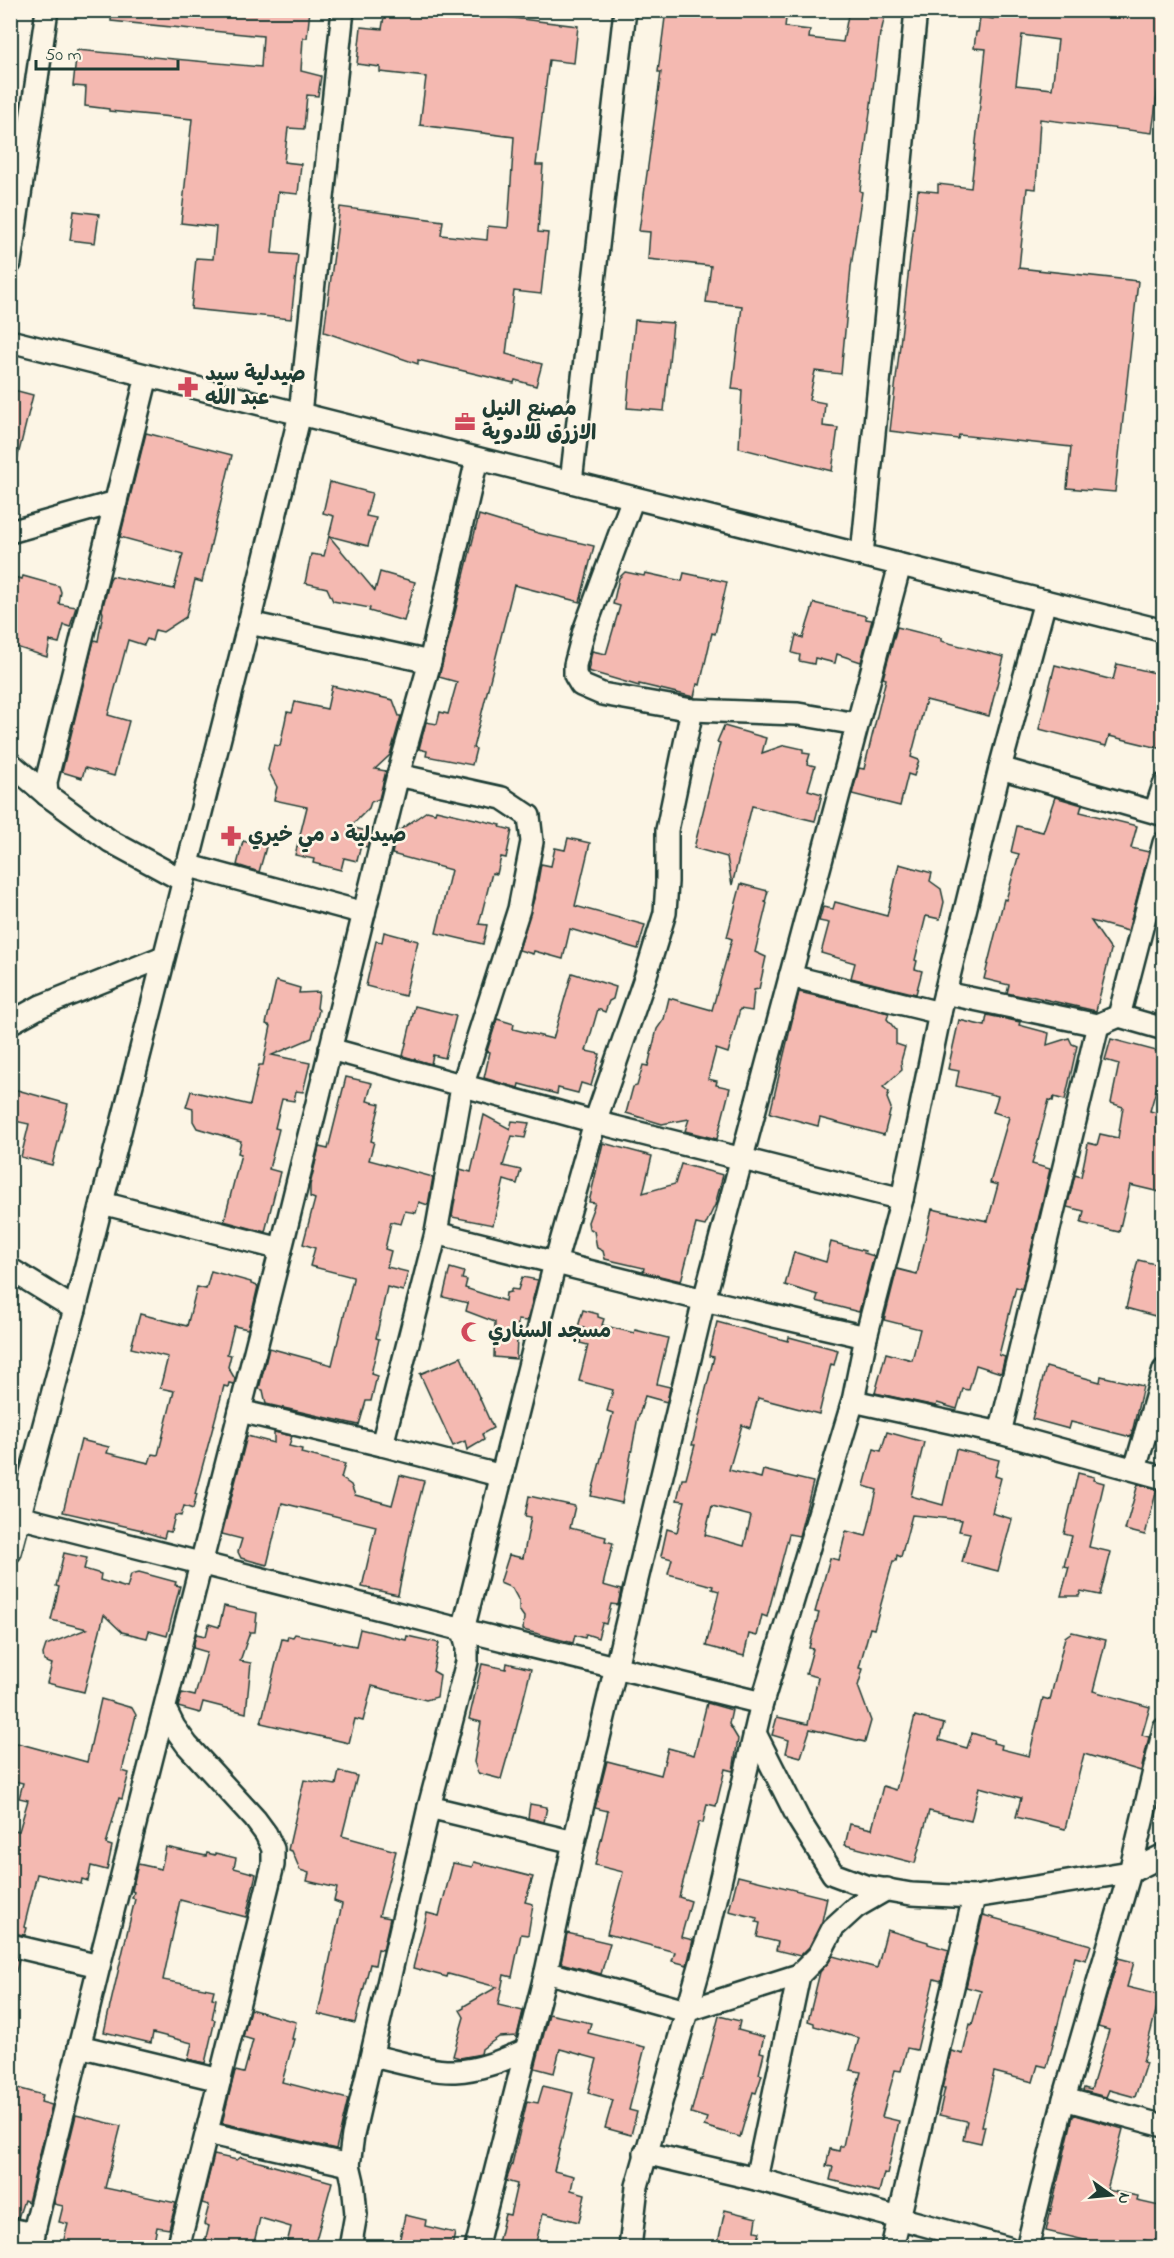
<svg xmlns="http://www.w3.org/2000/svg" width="1174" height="2258" font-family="'Indie Flower','Playpen Sans Arabic',sans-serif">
  <rect width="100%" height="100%" fill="#fcf5e5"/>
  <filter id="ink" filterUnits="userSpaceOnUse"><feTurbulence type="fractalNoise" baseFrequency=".0167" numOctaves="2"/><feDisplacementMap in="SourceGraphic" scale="12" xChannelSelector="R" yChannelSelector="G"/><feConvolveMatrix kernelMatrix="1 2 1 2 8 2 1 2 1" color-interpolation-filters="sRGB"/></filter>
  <g filter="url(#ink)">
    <g fill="#f4b9b1" stroke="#1f3d34" stroke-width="1.5" fill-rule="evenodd">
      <path d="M112 10H310L307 38H303L301 71 321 76 318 96 307 95 304 129 288 128 284 162 301 164 298 194 278 192 272 253 298 255 291 319 191 309 196 258 213 259 216 227 181 223 192 119 109 111V109L85 106 86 87 73 86 77 50 261 67 263 36 111 21Z"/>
      <path d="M385 10H497V16L578 26 574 63 549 60 536 165H543L538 232 548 233 541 294 514 291 506 354 542 364 536 386 515 380 514 383 418 360V364L324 332 340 207 443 221 441 235 487 240 488 226 508 228 514 137 420 125 426 77 380 72V67L357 64 361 27 382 29Z"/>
      <path d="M666 10H787L785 27 810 30 809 38 843 42 849 10H886L881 33H880L860 191 862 192 851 267 841 374 815 371 809 400 825 403 823 426 838 428 832 471 739 448 742 390 732 389 742 306 706 302 711 266 648 259 650 232 639 231 661 72H658Z"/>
      <path d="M994 10H1164V42L1152 133 1040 119 1036 189 1027 188 1019 268 1138 281 1115 492 1067 488 1071 447 959 435 958 439 890 431 918 190 938 192V184L971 188 986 49 974 48 976 32H978L980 17 993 19ZM1022 35 1058 40 1052 89 1016 85Z"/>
      <path d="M74 211 99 214 95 243 70 240Z"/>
      <path d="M635 320 673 323 664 411 627 408Z"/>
      <path d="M10 389 33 395 16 464 10 463Z"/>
      <path d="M146 433 232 455 202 582 195 580 186 617 163 632 155 630 152 641 147 639 144 645 128 640 108 715 129 721 114 776 85 768 82 778 62 772 94 640 98 641 103 613 102 610 110 579 112 576 174 589 183 554 120 537Z"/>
      <path d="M330 482 372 493 366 516 376 518 368 546 329 536 334 516 323 513Z"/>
      <path d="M479 515 538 533 594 546 580 602 514 585 473 748 476 749 472 765 426 756 427 751 419 749 426 722 437 724 440 712 448 714 457 682 439 677Z"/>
      <path d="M329 536 375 591 380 572 415 582 404 621 369 611 370 608 333 601 327 588 305 583 311 554 324 556Z"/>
      <path d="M625 572 644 576 645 573 682 581 684 573 727 582 715 634 712 633 700 685 697 684 694 697 639 684V686L588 671 592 651 606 654 620 606 613 604 619 578Z"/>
      <path d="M10 576 22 579 23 576 59 586 61 592 59 604 76 607 70 627 64 625 59 643 50 641 47 657 10 645Z"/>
      <path d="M814 603 866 616V619L872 620 861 662 837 654 835 663 815 658 814 664 799 661 800 655 792 653 796 635 803 638Z"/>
      <path d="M897 627 941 638V641L1004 657 989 716 926 700 911 757 919 760 914 776 908 774 900 806 852 794 859 768 864 769 886 679 883 678Z"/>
      <path d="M1117 664 1164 675V730L1159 748 1109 736 1106 746 1039 729 1055 665 1113 680Z"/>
      <path d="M332 686 393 700 399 716H401L390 755 375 769 386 771 379 799 371 802 369 808 350 827 371 832 367 847 361 845 357 861 344 858 341 870 313 863 314 859 295 855 307 807 274 800 277 787 268 770 274 745 280 746 287 712 292 713 295 702 327 709Z"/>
      <path d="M724 726 766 738 762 753 785 745 803 749V753L810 754 807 764 815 766 808 790 822 794 815 821 752 806 732 885 727 857 694 848 720 743 717 742Z"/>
      <path d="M1055 797 1082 805 1080 812 1137 826 1131 848 1149 852 1128 931 1091 921 1111 950 1096 1011 1026 995V997L1007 993 1009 985 984 979 1004 899 1006 900 1019 854 1011 852 1017 826 1043 832Z"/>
      <path d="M436 810 501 825 500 827 512 830 506 858 501 857 497 874 492 873 479 924 487 925 483 944 436 933 451 870 392 854 396 836 400 830 427 811 435 813Z"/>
      <path d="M568 838 590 843 575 906 645 925 638 949 570 929 563 959 534 951 533 954 519 950 536 892 541 864 551 866 555 848 565 850Z"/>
      <path d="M243 841 266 847 259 872 237 865Z"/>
      <path d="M899 864 932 873 930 881 941 889 944 902 940 919 926 916 915 960 917 961 915 969 922 971 916 994 851 978 855 963 821 953 829 923 819 921 823 907 833 909 835 902 887 916Z"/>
      <path d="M741 884 768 891 765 902 767 903 755 952 766 957 759 989 754 990 752 1011 740 1009 728 1053 716 1049 708 1079 717 1081 716 1085 730 1088 717 1139 685 1131 689 1119 662 1124 626 1113 633 1087 637 1086 643 1065 648 1066 657 1029 664 1019 669 998 712 1010 732 939 727 937Z"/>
      <path d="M384 932 418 941 405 996 366 986 376 941 382 942Z"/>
      <path d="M572 973 616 987 613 999 609 1001 605 1012 598 1009 586 1051 600 1054 591 1086 581 1083 578 1093 558 1088 557 1094 519 1084 518 1088 484 1078 490 1052 487 1051 497 1019 514 1024 513 1029 553 1039Z"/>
      <path d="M276 981 300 988 299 993 319 992 317 1008 319 1010 312 1038 272 1055 310 1063 303 1092 296 1091 294 1101 282 1099 275 1128 279 1129 269 1169 280 1172 265 1232 224 1221 241 1154 238 1153 241 1141 197 1128 193 1121V1109L186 1107 191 1091 250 1105 259 1065H263L271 1026 266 1024Z"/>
      <path d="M799 992 889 1013 887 1019 896 1030V1044L905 1047 901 1061 902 1070 883 1087 889 1092 887 1098 891 1108 884 1135 820 1118 818 1126 770 1113Z"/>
      <path d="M415 1006 456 1016 445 1058 433 1055 431 1064 403 1056Z"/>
      <path d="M987 1015 1020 1022 1019 1025 1049 1033 1047 1045 1069 1038 1072 1044 1077 1046 1065 1100 1054 1097 1053 1101 1049 1100 1032 1164 1050 1169 1022 1289 1016 1287 999 1355 1005 1357 1001 1373 976 1365 969 1390 963 1389 957 1409 937 1403 936 1406 875 1393 886 1353 912 1360 920 1329 884 1320 897 1269 917 1274 932 1209 988 1221 998 1185 990 1183 1009 1117 993 1112 998 1096 956 1086 959 1071 948 1069 959 1020 985 1026Z"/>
      <path d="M1111 1039 1164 1053V1063L1150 1111 1164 1115V1193L1130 1185 1119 1232 1081 1223 1084 1211 1067 1207 1075 1175 1081 1177 1088 1143 1097 1145 1100 1134 1118 1138 1123 1107 1111 1103 1119 1064 1105 1060Z"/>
      <path d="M346 1077 372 1083 367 1101 380 1104 371 1141 374 1142 369 1160 433 1177 428 1205 419 1202 416 1213 405 1211 401 1224 391 1222 385 1249 391 1251 387 1267 408 1272 403 1291 387 1287 376 1338 379 1339 371 1374 377 1376 371 1401H366L359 1425 266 1404 263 1390 259 1389 269 1348 332 1365 353 1279V1277L310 1266 315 1248 303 1244 315 1199 310 1197V1185L319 1147 328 1149Z"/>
      <path d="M10 1088 68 1104 52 1165 21 1157 29 1124 10 1120Z"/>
      <path d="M484 1115 510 1129 512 1121 529 1123 525 1138 512 1136 503 1166 521 1170 517 1184 504 1180 493 1225 452 1217 460 1169 471 1172Z"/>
      <path d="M603 1143 652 1156 643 1193 675 1184 681 1164 723 1175 715 1205 705 1226 696 1224 681 1281 643 1272 644 1268 605 1259 603 1251 597 1248 594 1231 589 1228 588 1222 595 1203 589 1202Z"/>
      <path d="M831 1242 865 1251 864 1253 874 1256 859 1312 816 1301 818 1295 785 1285 794 1252 826 1262Z"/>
      <path d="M1138 1260 1164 1266V1283L1155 1316 1126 1308Z"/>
      <path d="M450 1268 464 1272 462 1279 467 1280 465 1288 505 1301 506 1293 511 1292V1289L518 1290 522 1277 538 1280 527 1321 518 1320 516 1359 494 1357 495 1322 466 1311 468 1303 443 1297Z"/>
      <path d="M211 1271 251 1282V1284L258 1286 248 1329 234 1326 227 1354 231 1355 228 1367 235 1379 234 1384 229 1383 228 1387 224 1386 195 1494H197L193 1509 184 1506 181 1516 175 1515 171 1532 166 1531 164 1538 141 1531 142 1530 63 1512 81 1440 109 1447 107 1453 149 1463 152 1454 158 1455 174 1391 160 1388 168 1357 131 1348 140 1314 187 1326 197 1287 206 1289Z"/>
      <path d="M583 1310 598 1314V1317L604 1319 602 1325 634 1333 635 1330 668 1338 657 1384 670 1387 667 1402 645 1396 637 1422 622 1503 591 1496 613 1413 607 1411 613 1390 579 1381 588 1345 580 1343 584 1328 578 1327Z"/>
      <path d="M717 1322 788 1341 789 1337 838 1350 834 1365 831 1364 819 1414 758 1398 750 1428 742 1425 729 1470 761 1478 763 1470 813 1482 799 1536 789 1534 767 1617 762 1615 757 1636 749 1634 744 1656 706 1646 719 1591 712 1589 713 1586 668 1574 672 1559 661 1556 667 1529 677 1532 685 1501 677 1500 682 1479H686L695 1445H692L714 1357 709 1356ZM712 1506 751 1516 744 1546 705 1535Z"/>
      <path d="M461 1357 493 1428 482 1434 484 1440 467 1450 465 1441 453 1446 420 1374Z"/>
      <path d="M1046 1367 1100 1382 1101 1376 1143 1386 1131 1437 1071 1422 1069 1429 1032 1419Z"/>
      <path d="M1161 1427 1164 1428V1445L1156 1443Z"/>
      <path d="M274 1432 292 1436 289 1446 302 1449 301 1453 345 1464 341 1478 351 1485 355 1495 392 1505 400 1475 424 1481 410 1535 398 1595 362 1587 376 1526 282 1503 267 1565 241 1558 238 1552 242 1539 222 1534 247 1436 274 1443Z"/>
      <path d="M887 1432 924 1442 911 1496 943 1505 956 1449 999 1460 995 1476 1001 1478 992 1513 1012 1519 998 1571 962 1562 970 1533 959 1531 962 1520 912 1515 901 1557 897 1555 896 1561H893L874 1629 870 1628 859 1668 863 1669 858 1686 871 1721 865 1742 810 1729 801 1757 786 1753 789 1740 772 1735 777 1717 808 1724 818 1677 806 1674 813 1649 809 1648 819 1613 815 1612 830 1558 839 1560 846 1531 866 1536 877 1490 864 1486 874 1449 881 1451Z"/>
      <path d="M1078 1473 1094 1477 1093 1480 1104 1483 1089 1547 1111 1552 1100 1595 1081 1591 1079 1596H1061L1069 1567 1064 1566 1072 1536 1064 1534Z"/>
      <path d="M1138 1484 1157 1489 1145 1535 1125 1530Z"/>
      <path d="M529 1496 575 1506 570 1528 606 1537 605 1541 613 1543 603 1585 621 1590 618 1605 611 1604 606 1624 602 1623 598 1638 586 1634 585 1638 575 1635 573 1643 523 1630 524 1617 519 1610V1601L512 1588 500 1583 509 1555 523 1558 531 1517 525 1516Z"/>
      <path d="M64 1553 87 1558 84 1569 101 1574 100 1580 127 1588 131 1574 139 1572 176 1582 175 1585 180 1586 167 1636 149 1631 147 1638 122 1632 104 1615 84 1692 47 1683 52 1664 44 1661 43 1654 46 1645 87 1629 51 1620 59 1587 56 1586Z"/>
      <path d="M224 1606 257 1613 255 1632H250L240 1661 251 1663 246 1713 203 1702 200 1713 178 1707 182 1693 195 1696 207 1652 193 1648 196 1634 206 1636 209 1624 219 1627Z"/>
      <path d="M360 1629 406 1640 407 1636 439 1643 433 1671 440 1675 437 1697 426 1700 372 1686 363 1721 355 1719 349 1743 261 1723 282 1639 287 1640 288 1636 293 1637 295 1634 356 1646Z"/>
      <path d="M1072 1632 1106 1640 1093 1691 1150 1707 1142 1735 1149 1737 1141 1771 1084 1754 1065 1829 1016 1817 1021 1798 979 1787 971 1821 929 1811 915 1863 845 1845 850 1824 872 1829 883 1786 896 1790 915 1716 944 1724 939 1740 967 1748 972 1733 994 1740 993 1743 1002 1745 1001 1749 1029 1756 1043 1698 1050 1700 1065 1637Z"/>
      <path d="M507 1663 531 1669 515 1733H514L501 1779 478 1773 474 1762 481 1722 469 1719 482 1664 506 1669Z"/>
      <path d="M101 1699 132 1708 136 1715 122 1771 129 1773 122 1799 119 1798 106 1844 112 1846 107 1870 91 1866 88 1881 82 1879 81 1884 37 1874 24 1927 27 1928 25 1935 10 1933V1829L19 1831 28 1800 19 1798 23 1783 10 1780V1765L17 1743 87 1762Z"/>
      <path d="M707 1703 732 1710 729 1724 738 1739 733 1771 725 1769 716 1806 707 1804 703 1823 699 1822 679 1897 691 1901 681 1937 693 1940 687 1965 672 1961 675 1952 607 1934 623 1872 595 1865 608 1811 595 1808 607 1761 661 1775 668 1748 694 1755Z"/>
      <path d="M339 1771 357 1776 342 1836 396 1851 379 1916 390 1918 383 1950 378 1949 375 1965 370 1964 355 2023 318 2014 342 1904 334 1901 337 1888 307 1881 309 1873 300 1870 292 1851 288 1850 304 1780 336 1785Z"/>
      <path d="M530 1804 547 1807 544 1822 528 1818Z"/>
      <path d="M166 1847 206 1856 207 1853 215 1855V1853L236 1858 234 1868 256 1874 246 1917 180 1900 163 1980 214 1990 212 1998 216 1999 212 2019 215 2020 205 2063 188 2059 192 2043 153 2033 151 2043 104 2032 135 1899 132 1898 134 1892 132 1891 138 1864 161 1869Z"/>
      <path d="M474 1862 533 1877 525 1902 533 1904 528 1935 521 1934 512 1977 504 1975 498 2005 523 2011 517 2036 499 2037 482 2049 481 2054 460 2058 453 2056 464 2017 460 2010 464 2008V2006L497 1987 448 1974 447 1977 413 1968 427 1913 439 1916 453 1863 472 1867Z"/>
      <path d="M738 1876 827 1898 822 1921 809 1947 800 1956 776 1950 778 1942 757 1937 760 1923 756 1922 757 1918 729 1911Z"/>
      <path d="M983 1915 1091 1945 1086 1960 1075 1957 1047 2067 1038 2065 1033 2082 994 2072 982 2126H985L981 2143 963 2139 967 2121 939 2115 945 2088H942L951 2051 963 2054 970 2024 972 2025 981 1991 966 1987Z"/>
      <path d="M887 1930 928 1942V1944L949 1950 941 1981 934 1979 917 2050 907 2048 901 2071 895 2070 882 2117 899 2121 887 2174 884 2173 879 2192 830 2180 833 2167 826 2166 830 2149 839 2151 840 2146H843L853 2100 861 2072 850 2070 859 2038 814 2026V2023L808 2021 820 1972 833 1956 877 1968Z"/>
      <path d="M567 1933 610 1943 601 1974 561 1963Z"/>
      <path d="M10 1958 19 1960 16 1972 10 1971Z"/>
      <path d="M1118 1958 1134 1962 1127 1987 1160 1995 1143 2062 1146 2063 1135 2097 1109 2090 1106 2097 1083 2091 1084 2088 1091 2090 1109 2030 1098 2027Z"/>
      <path d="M250 2009 296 2022 292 2039H294L282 2082 348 2099 336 2149 222 2123 235 2071 244 2073 253 2040 243 2037Z"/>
      <path d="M549 2014 591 2023 588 2033 645 2047 629 2110 637 2112 631 2135 605 2128 613 2100 588 2093 597 2059 560 2049 554 2073 535 2068Z"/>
      <path d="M719 2016 740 2021 738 2030 764 2037 760 2052 764 2053 759 2074 762 2075 756 2093 753 2092 740 2137 704 2126 707 2118 691 2113 700 2080H702Z"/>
      <path d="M10 2086 43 2095 41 2102 52 2105 28 2202 24 2200 18 2218 10 2217Z"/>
      <path d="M543 2086 573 2093 554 2171 574 2176 571 2190 585 2194 579 2222 543 2213 535 2247H497L505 2214 510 2215 517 2184 506 2181 512 2164 527 2101 538 2103Z"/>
      <path d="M76 2115 121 2126 105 2188 176 2203 169 2229 157 2227 153 2247H62L68 2224 59 2222 63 2206 54 2204Z"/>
      <path d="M1076 2115 1123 2129 1107 2190 1138 2196 1137 2201 1164 2207 1156 2243 1144 2240 1142 2247H1114L1046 2231 1073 2116Z"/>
      <path d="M214 2155 237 2160 241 2157 332 2182 314 2247H286L291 2227 260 2218 253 2247H204L209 2226 204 2224 209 2205 202 2203Z"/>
      <path d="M725 2210 757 2218 755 2231 760 2232 756 2247H717Z"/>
      <path d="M405 2215 426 2220 425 2226 455 2233 452 2247H398Z"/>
    </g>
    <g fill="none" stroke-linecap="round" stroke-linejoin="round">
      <g stroke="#1f3d34" stroke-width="26">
        <g id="minor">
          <path d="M10 263 47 10"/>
          <path d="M10 341 1164 631"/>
          <path d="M147 376 46 782 47 795 110 841 182 880"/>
          <path d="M571 482 625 10"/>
          <path d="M633 498 584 631 575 665V675L581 685 602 694 692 710 798 714 857 724"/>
          <path d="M10 532 116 502"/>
          <path d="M862 555 916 10"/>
          <path d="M249 623 430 662"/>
          <path d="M10 763 47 795"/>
          <path d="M1000 768 1164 815"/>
          <path d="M398 775 502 798 529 816 532 842 519 909 462 1087 436 1233 382 1445 502 1476"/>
          <path d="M1155 812 1164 785"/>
          <path d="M186 865 364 913"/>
          <path d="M790 976 940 1013"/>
          <path d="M945 993 1098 1025 1119 1016 1164 1029"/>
          <path d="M1119 1016 1164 843"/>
          <path d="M10 1023 41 1006 163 957"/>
          <path d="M330 1049 595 1122 902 1199"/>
          <path d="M102 1203 281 1249"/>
          <path d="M436 1233 704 1300 866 1337"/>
          <path d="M10 1269 75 1309"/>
          <path d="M853 1401 1000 1433 1164 1478"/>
          <path d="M240 1411 382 1445"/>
          <path d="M1000 1433 1098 1025"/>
          <path d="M1135 1469 1164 1370"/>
          <path d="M19 1517 463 1630 762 1703"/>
          <path d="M10 1552 75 1309 249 623 300 414 343 10"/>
          <path d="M165 1709 174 1727 187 1745 255 1819 266 1834 273 1849V1865L178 2248"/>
          <path d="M755 1733 799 1820 833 1874 865 1886 911 1894 974 1897 1130 1872 1164 1855"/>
          <path d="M429 1807 574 1842"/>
          <path d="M10 1945 99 1966"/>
          <path d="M546 1972 686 2011 799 1975 819 1955 833 1928 856 1907 887 1889"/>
          <path d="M79 2046 220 2080"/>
          <path d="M372 2056C397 2061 430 2072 455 2071 480 2070 504 2060 526 2050"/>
          <path d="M1064 2099 1164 2126"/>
          <path d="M207 2133 349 2165"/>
          <path d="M645 2153 756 2179 1008 2248"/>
          <path d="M756 2179 799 1975"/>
          <path d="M10 2229 34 2234"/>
          <path d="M30 2248 99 1966 281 1249 398 775 430 662 477 459"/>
          <path d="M350 2248 356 2214 353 2182 349 2165 353 2135 429 1807 467 1662V1646L463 1630 555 1263 595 1122 645 978 665 913 667 882V830L692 710"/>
          <path d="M476 2248 546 1972 574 1842 704 1300 900 565"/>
          <path d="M630 2248 637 2186 702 1959 762 1703 853 1401 866 1337 902 1199 940 1013 1000 768 1045 601"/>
          <path d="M892 2248 974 1897"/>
          <path d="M1027 2248 1064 2099 1130 1872 1164 1729"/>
        </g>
      </g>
      <use href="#minor" stroke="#fcf5e5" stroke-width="21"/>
    </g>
  </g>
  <defs>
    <g id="pharmacy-bare" transform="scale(1.62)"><path d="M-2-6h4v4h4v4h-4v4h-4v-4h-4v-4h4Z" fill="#d1495b" stroke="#fcf5e5" stroke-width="2.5" paint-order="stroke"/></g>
    <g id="office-bare" transform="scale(1.62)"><path d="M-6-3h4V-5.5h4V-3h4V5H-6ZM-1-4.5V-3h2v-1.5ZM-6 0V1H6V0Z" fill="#d1495b" stroke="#fcf5e5" stroke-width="2.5" paint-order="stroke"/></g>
    <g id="mosque-bare" transform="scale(1.62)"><path d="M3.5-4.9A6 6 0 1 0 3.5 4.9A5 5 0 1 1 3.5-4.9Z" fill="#d1495b" stroke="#fcf5e5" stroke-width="2.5" paint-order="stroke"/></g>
  </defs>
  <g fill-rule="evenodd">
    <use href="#pharmacy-bare" x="188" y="387"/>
    <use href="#office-bare" x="465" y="422"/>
    <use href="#pharmacy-bare" x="231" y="836"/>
    <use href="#mosque-bare" x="471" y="1332"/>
  </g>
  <g text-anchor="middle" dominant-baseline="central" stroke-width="5" stroke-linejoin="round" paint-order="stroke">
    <g font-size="21" font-weight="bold" fill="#1f3d34" stroke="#fcf5e5" text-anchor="start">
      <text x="205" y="375">صيدلية سيد<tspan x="205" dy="24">عبد الله</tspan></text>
      <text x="482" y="410">مصنع النيل<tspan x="482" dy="24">الازرق للادوية</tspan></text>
      <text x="248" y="836">صيدلية د مي خيري</text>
      <text x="488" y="1332">مسجد السناري</text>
    </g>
  </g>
  <rect width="1174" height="2258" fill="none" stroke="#fcf5e5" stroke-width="36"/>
  <rect x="18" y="18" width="1138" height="2222" fill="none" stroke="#1f3d34" stroke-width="2" filter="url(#ink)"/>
  <g transform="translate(1111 2195) rotate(105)" stroke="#fcf5e5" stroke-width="4.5" paint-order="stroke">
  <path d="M0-4.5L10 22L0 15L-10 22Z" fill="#1f3d34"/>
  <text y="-9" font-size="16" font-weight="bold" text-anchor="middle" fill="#1f3d34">N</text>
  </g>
  <path d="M36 60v9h142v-9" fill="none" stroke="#1f3d34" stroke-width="3"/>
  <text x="45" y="60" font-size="18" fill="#1f3d34" stroke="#fcf5e5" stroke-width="4.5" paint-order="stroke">50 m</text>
</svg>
